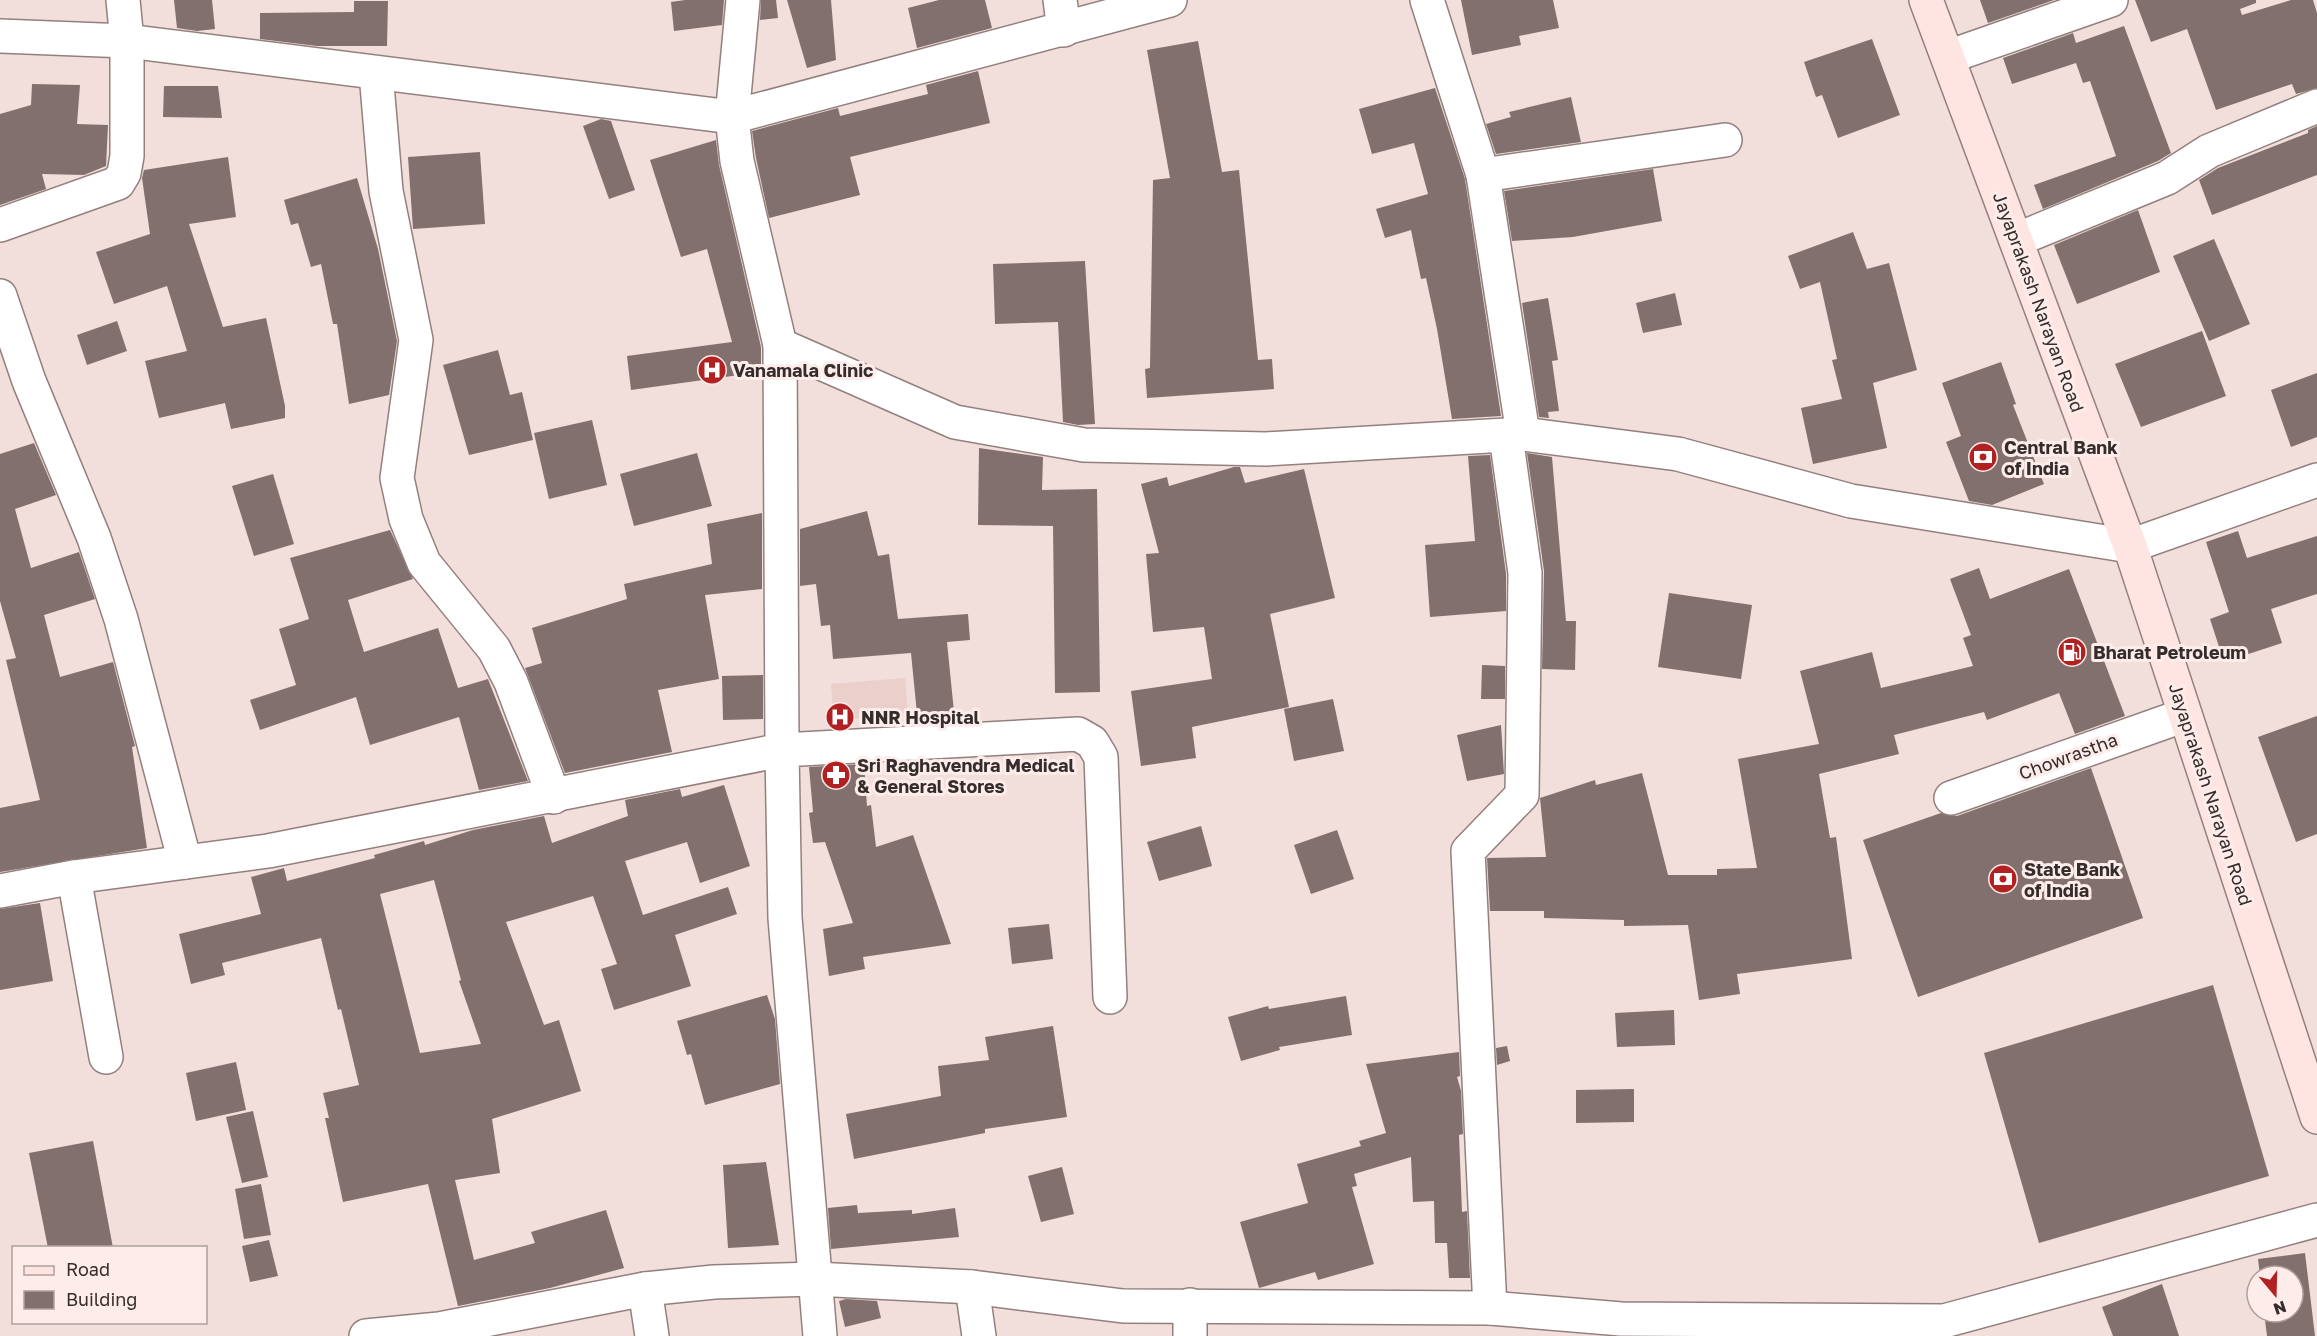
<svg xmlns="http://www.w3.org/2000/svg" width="2317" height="1336" font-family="'Golos Text',sans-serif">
  <rect width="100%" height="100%" fill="#f2dedb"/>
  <path fill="#ebcfcb" d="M905 678 908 715 834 720 831 684Z"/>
  <g fill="#82706e" fill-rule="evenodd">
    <path d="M174 0H212L215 29 197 31 177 28Z"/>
    <path d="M685 0H724L722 25 674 31 671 2Z"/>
    <path d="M761 0H776L778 18 760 20Z"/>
    <path d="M787 0H831L836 60 807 68Z"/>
    <path d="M939 0H985L992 28 917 48 908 8Z"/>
    <path d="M1461 0H1553L1559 28 1519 36 1521 45 1472 55Z"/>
    <path d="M1980 0H2054L1988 23Z"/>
    <path d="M2135 0H2256V3L2240 9 2242 15 2291 0H2313L2317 13V88L2296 94 2292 84 2216 110 2187 29 2151 42Z"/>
    <path d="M354 1H388L387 46H317L260 39V13L354 12Z"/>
    <path d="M2124 26 2171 153 2158 161 2043 209 2034 185 2116 156 2090 81 2083 83 2076 63 2012 84 2003 58 2073 33 2076 43Z"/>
    <path d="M1872 39 1900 115 1838 138 1822 95 1816 97 1804 62Z"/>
    <path d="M1198 41 1222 172 1239 170 1258 360 1272 359 1274 389 1147 398 1145 369 1150 368 1153 180 1170 178 1147 50Z"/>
    <path d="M978 71 990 123 850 157 860 195 769 218 756 158 752 131 838 108 840 116 928 94 926 85Z"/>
    <path d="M32 84 80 85 77 124 108 125 106 166 84 175 42 174 46 189 0 205V114L31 105Z"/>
    <path d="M164 86H218L222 118 163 117Z"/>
    <path d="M1435 88 1465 179 1501 416 1452 419 1437 329 1426 278 1421 279 1411 230 1385 238 1376 209 1428 194 1414 143 1372 154 1359 109Z"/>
    <path d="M1571 97 1581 142 1496 154 1486 124 1511 117 1509 112Z"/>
    <path d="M601 119 611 121 635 190 609 199 583 126Z"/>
    <path d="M2317 126V175L2212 215 2199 180 2218 168 2308 133V130Z"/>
    <path d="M716 140 719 165 761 347V372L631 390 627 356 732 342 707 249 681 257 650 160Z"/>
    <path d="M480 152 485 224 413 229 408 157Z"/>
    <path d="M228 157 236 217 189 224 223 327 266 318 285 406V418L231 429 225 403 159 418 145 361 187 351 167 286 114 304 96 252 150 234 142 178 144 170Z"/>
    <path d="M1653 169 1662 221 1573 237 1512 241 1504 191Z"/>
    <path d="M357 178 378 249 397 341 389 395 349 404 337 324H333L321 264 311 267 298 223 291 225 284 200Z"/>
    <path d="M2138 210 2160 272 2077 304 2054 245Z"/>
    <path d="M1853 232 1867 269 1889 263 1917 370 1873 383 1887 448 1813 464 1801 408 1842 399 1832 360 1837 359 1820 282 1800 289 1788 256Z"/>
    <path d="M2214 239 2250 324 2209 341 2173 256Z"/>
    <path d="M1085 261 1095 424 1078 425 1063 422 1058 322 995 324 993 264Z"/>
    <path d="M1675 293 1682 325 1643 333 1636 303Z"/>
    <path d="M1548 298 1558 360 1552 361 1559 411 1548 412 1549 418 1539 417 1522 303Z"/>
    <path d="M117 321 127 351 87 365 77 335Z"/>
    <path d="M2202 331 2226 396 2141 427 2115 364Z"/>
    <path d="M498 350 510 395 522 392 533 440 469 455 443 365Z"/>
    <path d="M2001 362 2016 404 2013 405 2044 484 1992 505 1969 501 1946 442 1961 436 1942 383Z"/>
    <path d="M2317 373V437L2291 447 2271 390Z"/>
    <path d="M592 420 607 485 549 499 534 433Z"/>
    <path d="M34 443 56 495 15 509 31 568 79 552 95 599 44 615 60 677 113 662 135 746 132 747 147 848 0 872V808L40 800 6 660 16 658 0 601V454Z"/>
    <path d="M979 448 1043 457 1042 490 1097 489 1100 692 1055 693 1053 526 978 525Z"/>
    <path d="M697 453 712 506 634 526 620 474Z"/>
    <path d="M1527 453 1552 457 1566 621H1576L1575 670 1542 669 1544 571Z"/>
    <path d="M1490 455 1506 574V611L1430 617 1425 545 1475 541 1468 456Z"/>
    <path d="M1234 467H1240L1245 483 1304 469 1335 598 1270 614 1289 707 1192 727 1196 758 1141 766 1131 691 1212 679 1204 627 1153 632 1146 554 1159 553 1141 484 1167 477 1169 486Z"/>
    <path d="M273 474 294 544 254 556 232 486Z"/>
    <path d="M867 511 878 556 889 554 898 619 968 614 970 640 947 642 955 722 918 724 911 653 833 659 830 625 821 626 816 584 800 586V529Z"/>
    <path d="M762 513V589L705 595 719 679 658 690 672 752 565 773 525 668 542 663 532 628 627 599 624 584 712 564 707 524Z"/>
    <path d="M390 530 413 579 348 600 364 652 438 628 458 688 488 679 528 781 479 790 459 717 370 745 356 697 260 730 250 700 296 685 279 629 309 619 290 558Z"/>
    <path d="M2238 531 2247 558 2317 536V594L2271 609 2282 643 2224 662 2210 619 2229 612 2206 542Z"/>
    <path d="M1979 568 1990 599 2069 569 2125 716 2075 734 2059 693 1987 720 1984 712 1894 735 1899 754 1819 774 1830 838 1836 837 1852 959 1737 974 1740 994 1699 1000 1688 925 1624 926V920L1544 918V911H1490L1487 858 1546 857 1540 798 1595 780 1596 785 1642 773 1668 875H1717V869L1757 868 1738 759 1819 744 1800 671 1872 652 1881 688 1973 666 1963 638 1971 635 1950 579Z"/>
    <path d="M1669 593 1752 605 1741 679 1658 667Z"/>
    <path d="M1482 665 1505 666V699H1481Z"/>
    <path d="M763 675V719L723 720 722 676Z"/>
    <path d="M1333 699 1344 751 1294 761 1284 709Z"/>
    <path d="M2317 716V834L2296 842 2258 737Z"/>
    <path d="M1501 725 1504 774 1467 781 1457 735Z"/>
    <path d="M864 764 867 806 871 805 876 847 913 835 951 944 863 957 865 969 829 976 823 929 853 923 825 842 813 843 809 813 813 812 809 767Z"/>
    <path d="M2091 768 2143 918 1918 997 1863 840 1941 813 1957 816Z"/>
    <path d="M724 785 750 866 700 883 687 842 625 861 643 915 728 887 737 914 675 935 691 986 614 1010 601 969 617 964 593 896 506 922 544 1025 559 1020 581 1091 492 1119 500 1173 455 1180 474 1260 535 1243 531 1232 606 1210 624 1268 550 1288 458 1306 428 1184 343 1202 325 1118H329L323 1093 359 1085 341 1009 338 1010 321 938 222 963 225 975 191 984 179 934 261 914 251 877 284 868 287 881 375 858 374 855 424 841 425 845 473 830 544 816 552 843 628 816 625 800 680 789 682 797ZM434 880 461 980 459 981 481 1044 420 1053 380 894Z"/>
    <path d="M1201 826 1212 866 1159 881 1147 842Z"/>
    <path d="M1337 830 1354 879 1311 894 1294 845Z"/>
    <path d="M40 903 53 981 0 990V909Z"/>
    <path d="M1049 924 1053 959 1012 964 1008 928Z"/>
    <path d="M2213 985 2269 1176 2039 1243 1984 1053Z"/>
    <path d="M767 995 775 1019 780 1084 705 1105 691 1054 687 1055 677 1021Z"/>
    <path d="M1346 996 1352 1035 1279 1047 1280 1050 1241 1061 1228 1017 1268 1006 1269 1009Z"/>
    <path d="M1674 1010 1675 1045 1617 1047 1615 1013Z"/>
    <path d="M1053 1026 1067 1117 985 1129V1133L854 1159 846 1114 941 1096 938 1066 989 1060 985 1037Z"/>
    <path d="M1507 1046 1510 1061 1497 1065 1496 1048Z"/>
    <path d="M1459 1052 1460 1076 1457 1077 1461 1091 1463 1134 1459 1135 1462 1212 1467 1211 1470 1278H1449L1447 1243H1435L1434 1201 1413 1202 1411 1157 1354 1174 1357 1186 1352 1187 1374 1264 1318 1280 1315 1272 1259 1288 1240 1222 1308 1203 1297 1164 1361 1146 1359 1141 1386 1133 1366 1064Z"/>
    <path d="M236 1062 246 1110 196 1121 186 1073Z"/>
    <path d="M1634 1089V1122L1576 1123V1090Z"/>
    <path d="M253 1111 268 1177 242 1183 226 1117Z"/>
    <path d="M93 1141 113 1248H48L29 1153Z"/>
    <path d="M766 1162 779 1245 728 1248 723 1165Z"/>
    <path d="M1062 1167 1074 1214 1041 1222 1028 1176Z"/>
    <path d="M261 1184 271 1235 244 1239 235 1189Z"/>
    <path d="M857 1205 858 1213 912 1210V1214L955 1208 959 1237 831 1249 828 1208Z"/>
    <path d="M269 1240 278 1276 250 1282 242 1246Z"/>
    <path d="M2305 1253 2315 1336H2267L2264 1312H2293V1276H2260L2258 1259Z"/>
    <path d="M2162 1284 2179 1336H2113L2102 1307Z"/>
    <path d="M846 1299 877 1301 881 1318 845 1327 839 1301Z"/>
  </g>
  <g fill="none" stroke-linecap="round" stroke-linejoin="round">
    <g stroke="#93807e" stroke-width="36">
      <g id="street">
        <path d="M1060 0 1064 30"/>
        <path d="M1427 0 1483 175 1523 434"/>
        <path d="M0 36 127 41 732 117 1170 0"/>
        <path d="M1948 57 2111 0"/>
        <path d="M376 73 386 191 416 340 397 478 406 519 424 563 494 649 511 682 554 797"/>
        <path d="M1483 175 1725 140"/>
        <path d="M0 225 118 183 124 173 127 156V41L123 0"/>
        <path d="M2016 240 2167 178 2209 151 2317 106"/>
        <path d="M0 296 29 381 94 538 121 619 185 862"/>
        <path d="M780 345 955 422 1084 445 1266 449 1523 434 1678 454 1851 501 2130 546 2317 480"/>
        <path d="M1951 798 2185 715"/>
        <path d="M74 877 106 1057"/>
        <path d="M0 891 74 877 268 851 782 750 780 345 737 161 732 117 743 0"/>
        <path d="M972 1287 979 1336"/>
        <path d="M645 1289 652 1336"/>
        <path d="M1190 1305V1336"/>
        <path d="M1490 1308 1468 851 1522 795 1525 573 1506 436"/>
        <path d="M366 1336 439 1329 645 1289 714 1282 815 1279 972 1287 1123 1306 1490 1308 1621 1319 1944 1321 2317 1220"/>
        <path d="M820 1336 785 918 782 750 1078 734 1092 742 1101 757 1110 997"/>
      </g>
    </g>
    <g stroke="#93807e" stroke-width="36">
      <path id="secondary" d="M1926 0 2130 546 2317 1117"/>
    </g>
    <use href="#street" stroke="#fff" stroke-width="33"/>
    <use href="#secondary" stroke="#ffe5e2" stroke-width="33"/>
  </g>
  <defs>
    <g id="hospital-disc" transform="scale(1.5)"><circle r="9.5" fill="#b12121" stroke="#fdecea"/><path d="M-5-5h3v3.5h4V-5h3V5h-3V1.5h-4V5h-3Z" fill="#fff"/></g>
    <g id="bank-disc" transform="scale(1.5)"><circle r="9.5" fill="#b12121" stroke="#fdecea"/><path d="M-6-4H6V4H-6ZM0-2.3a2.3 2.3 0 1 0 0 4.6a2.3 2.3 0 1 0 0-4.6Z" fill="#fff"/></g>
    <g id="fuel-disc" transform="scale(1.5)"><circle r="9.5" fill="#b12121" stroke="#fdecea"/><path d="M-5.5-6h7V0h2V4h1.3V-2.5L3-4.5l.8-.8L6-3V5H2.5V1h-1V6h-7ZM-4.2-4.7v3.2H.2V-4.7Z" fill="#fff"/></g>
    <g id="pharmacy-disc" transform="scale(1.5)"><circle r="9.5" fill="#b12121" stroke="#fdecea"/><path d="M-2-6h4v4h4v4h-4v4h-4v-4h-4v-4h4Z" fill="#fff"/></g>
  </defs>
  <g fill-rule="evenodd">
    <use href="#hospital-disc" x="712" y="370"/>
    <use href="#bank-disc" x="1983" y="457"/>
    <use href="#fuel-disc" x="2072" y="652"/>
    <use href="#hospital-disc" x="840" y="717"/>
    <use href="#pharmacy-disc" x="836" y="775"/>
    <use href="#bank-disc" x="2003" y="879"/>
  </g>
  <g text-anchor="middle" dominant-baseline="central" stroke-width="6" stroke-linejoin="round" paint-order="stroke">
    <g font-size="18" fill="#342d2c" stroke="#fdecea">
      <text transform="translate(2039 302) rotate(70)">Jayaprakash Narayan Road</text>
      <text transform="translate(2068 756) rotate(-20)">Chowrastha</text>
      <text transform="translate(2211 794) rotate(72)">Jayaprakash Narayan Road</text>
    </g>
    <g font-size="18" font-weight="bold" fill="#342d2c" stroke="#fdecea" text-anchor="start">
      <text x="733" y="370">Vanamala Clinic</text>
      <text x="2004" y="447">Central Bank<tspan x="2004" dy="21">of India</tspan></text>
      <text x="2093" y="652">Bharat Petroleum</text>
      <text x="861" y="717">NNR Hospital</text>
      <text x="857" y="765">Sri Raghavendra Medical<tspan x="857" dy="21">&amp; General Stores</tspan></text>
      <text x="2024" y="869">State Bank<tspan x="2024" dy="21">of India</tspan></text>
    </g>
  </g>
  <rect x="12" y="1246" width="195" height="78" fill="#fdecea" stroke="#ada09e" stroke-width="1.5"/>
  <rect x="24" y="1266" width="30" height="9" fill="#ffe5e2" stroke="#ada09e" stroke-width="1.5"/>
  <text x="66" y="1276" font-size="18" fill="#342d2c">Road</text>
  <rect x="24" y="1291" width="30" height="18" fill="#82706e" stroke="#ada09e" stroke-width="1.5"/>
  <text x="66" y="1306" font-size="18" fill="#342d2c">Building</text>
  <g transform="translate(2275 1294) rotate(161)"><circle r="28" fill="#fdecea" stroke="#ada09e" stroke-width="1.5"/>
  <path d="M0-4.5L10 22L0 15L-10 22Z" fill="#b12121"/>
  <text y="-9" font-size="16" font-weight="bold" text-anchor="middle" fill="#342d2c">N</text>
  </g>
</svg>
